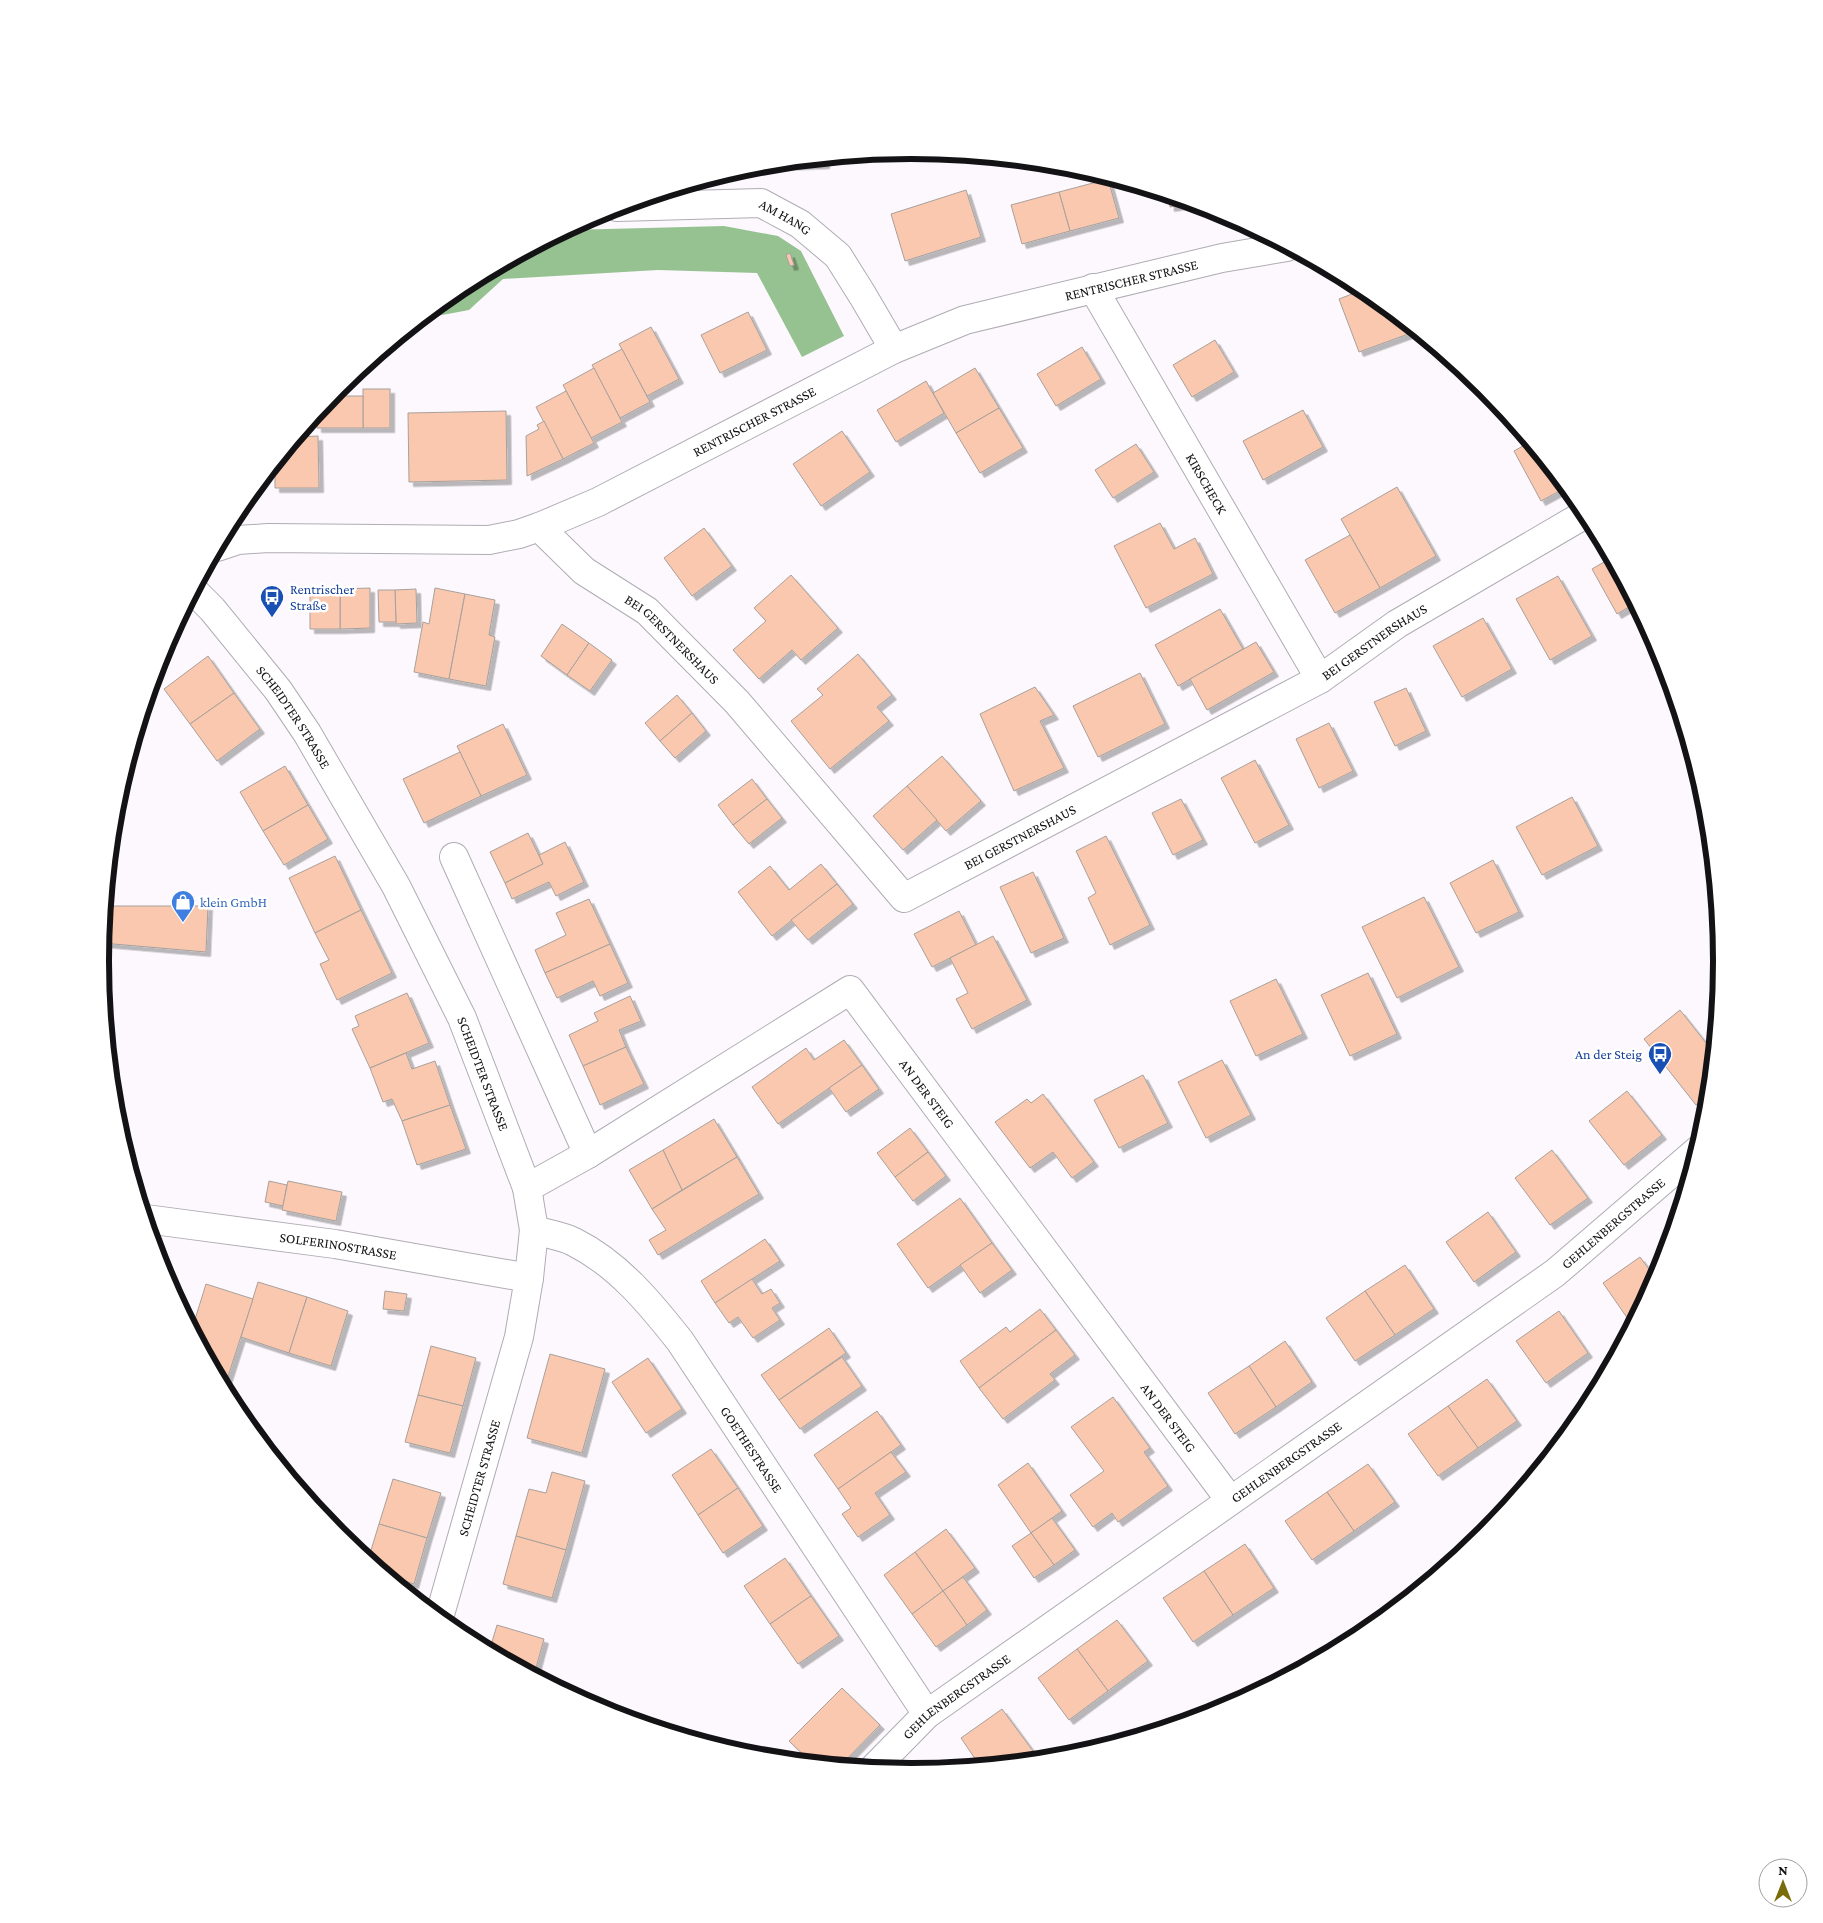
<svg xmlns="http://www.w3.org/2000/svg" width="1823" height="1923" font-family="'Crimson Pro',serif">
  <defs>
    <filter id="shadow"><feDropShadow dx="4.5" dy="4.5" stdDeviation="0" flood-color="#0004"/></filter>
  </defs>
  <rect width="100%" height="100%" fill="#fcf8fe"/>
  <path fill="#96c291" d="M724 226 778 236 801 251 844 336 802 357 757 273 658 270 503 279 469 310 421 319 461 287 568 230Z"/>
  <g fill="#f9c8ae" stroke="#a8a09c" filter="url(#shadow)">
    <path d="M825 159V164L780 166V163Z"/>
    <path d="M780 163V166L748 167 753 166Z"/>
    <path d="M1108 179 1119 218 1070 231 1059 192Z"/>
    <path d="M966 190 981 237 905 261 891 214Z"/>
    <path d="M1059 192 1070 231 1022 244 1011 205Z"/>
    <path d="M1169 196 1193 203 1170 207Z"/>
    <path d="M790 253 794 265 790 266 786 255Z"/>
    <path d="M1365 289 1407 324 1411 333 1359 352 1339 299Z"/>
    <path d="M748 312 767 350 720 373 701 335Z"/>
    <path d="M651 327 679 379 647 396 619 344Z"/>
    <path d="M1215 340 1234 372 1192 397 1173 365Z"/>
    <path d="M1082 347 1101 379 1056 406 1037 374Z"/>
    <path d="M622 349 650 402 620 418 592 365Z"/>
    <path d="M594 368 622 422 591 438 563 385Z"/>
    <path d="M975 368 999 408 956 433 933 393Z"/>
    <path d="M926 381 944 413 896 442 877 410Z"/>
    <rect x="363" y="389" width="27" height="39"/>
    <path d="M566 391 594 443 563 459 536 407Z"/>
    <path d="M331 396H363V428H317V413Z"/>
    <path d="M999 408 1023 448 980 473 956 433Z"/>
    <path d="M1303 410 1323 447 1263 480 1243 441Z"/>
    <path d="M506 411 507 480 409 482 408 413Z"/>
    <path d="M544 421 563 459 527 476 526 436 539 429 537 425Z"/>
    <path d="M842 431 870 472 821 506 793 464Z"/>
    <path d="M318 436 319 488H275V466H273L298 437Z"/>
    <path d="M1530 442 1567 487 1541 501 1514 451Z"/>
    <path d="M1136 444 1154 472 1113 498 1095 470Z"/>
    <path d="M1397 487 1436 556 1380 588 1341 519Z"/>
    <path d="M1160 523 1174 549 1195 538 1213 574 1146 608 1114 546Z"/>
    <path d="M704 528 732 566 692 596 664 558Z"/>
    <path d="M1350 535 1380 588 1335 613 1305 560Z"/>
    <path d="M1604 546H1605L1636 603 1617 614 1592 569 1611 558Z"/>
    <path d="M791 575 838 628 801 660 792 650 759 679 733 650 766 621 754 608Z"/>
    <path d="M1558 576 1592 636 1550 660 1516 599Z"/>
    <path d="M370 588V628L340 629V589Z"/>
    <path d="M435 588 465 594 449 679 414 672 423 622 429 624Z"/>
    <path d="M340 589V629H310V590Z"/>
    <path d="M416 589 417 623 396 624 395 590Z"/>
    <path d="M378 590H395L396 622H379Z"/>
    <path d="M465 594 495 600 489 635 495 637 486 686 449 679Z"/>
    <path d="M1220 609 1243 649 1178 686 1155 645Z"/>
    <path d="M1483 618 1512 669 1462 697 1433 646Z"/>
    <path d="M562 624 589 643 567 675 541 656Z"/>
    <path d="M1256 642 1274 672 1207 710 1190 679Z"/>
    <path d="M589 643 612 660 590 691 567 675Z"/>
    <path d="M858 654 892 695 877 707 889 721 830 769 791 721 823 695 817 689Z"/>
    <path d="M208 656 234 693 190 724 164 689Z"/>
    <path d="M1140 673 1165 724 1098 757 1073 706Z"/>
    <path d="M1035 687 1054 715 1040 721 1064 768 1014 791 980 714Z"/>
    <path d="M1406 688 1426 731 1395 746 1374 702Z"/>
    <path d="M234 693 260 729 217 761 190 724Z"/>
    <path d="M677 695 692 713 660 741 645 723Z"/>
    <path d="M692 713 706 731 675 758 660 741Z"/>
    <path d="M1329 723 1353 771 1319 788 1296 739Z"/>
    <path d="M503 724 527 775 481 796 457 746Z"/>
    <path d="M460 752 481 796 424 823 403 779Z"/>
    <path d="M942 756 981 801 946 831 907 786Z"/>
    <path d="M1255 760 1289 825 1255 843 1221 778Z"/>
    <path d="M285 766 308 805 263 831 240 792Z"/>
    <path d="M752 779 767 799 733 825 718 805Z"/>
    <path d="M907 786 937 820 903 850 873 816Z"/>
    <path d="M1572 797 1598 846 1542 875 1516 827Z"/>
    <path d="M767 799 782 818 749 844 733 825Z"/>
    <path d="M1181 799 1203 840 1173 855 1152 813Z"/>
    <path d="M308 805 328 839 284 865 263 831Z"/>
    <path d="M528 833 543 864 505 883 490 852Z"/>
    <path d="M1106 836 1150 925 1110 945 1088 898 1096 893 1076 851Z"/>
    <path d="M565 842 584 882 556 896 549 882 512 899 505 883 543 864 539 855Z"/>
    <path d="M335 856 361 910 315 933 289 878Z"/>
    <path d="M1493 860 1519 912 1476 933 1450 883Z"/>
    <path d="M821 864 837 884 772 936 738 892 770 866 789 890Z"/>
    <path d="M1033 872 1064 938 1031 953 1000 887Z"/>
    <path d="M837 884 853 904 808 940 791 920Z"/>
    <path d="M1424 897 1459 967 1397 998 1362 927Z"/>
    <path d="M589 899 610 944 545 973 535 950 566 935 556 913Z"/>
    <path d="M106 906H208L206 952 102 943Z"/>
    <path d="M361 910 392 973 337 1000 320 964 329 960 315 933Z"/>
    <path d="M959 911 976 945 932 967 914 934Z"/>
    <path d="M993 936 1027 1000 972 1029 956 999 968 993 950 958Z"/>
    <path d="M610 944 628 983 600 996 593 981 557 998 545 973Z"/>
    <path d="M1368 973 1397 1034 1350 1056 1321 995Z"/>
    <path d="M1276 979 1303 1034 1256 1056 1230 1001Z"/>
    <path d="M407 993 429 1043 370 1068 352 1029 359 1026 355 1016Z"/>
    <path d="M630 996 641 1021 619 1030 626 1047 583 1066 569 1035 598 1021 594 1013Z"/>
    <path d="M1680 1010 1714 1053 1710 1093 1696 1105 1644 1039Z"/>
    <path d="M844 1040 862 1065 778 1124 752 1087 806 1048 814 1060Z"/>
    <path d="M626 1047 644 1084 600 1105 583 1066Z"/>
    <path d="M406 1053 412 1069 435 1061 450 1105 402 1121 392 1099 383 1102 370 1068Z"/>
    <path d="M1222 1060 1251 1115 1206 1138 1178 1082Z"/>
    <path d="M862 1065 879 1089 846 1112 829 1088Z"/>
    <path d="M1143 1075 1168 1123 1119 1148 1094 1100Z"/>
    <path d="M1627 1091 1662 1135 1624 1165 1589 1121Z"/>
    <path d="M1043 1094 1094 1162 1072 1178 1053 1152 1030 1168 995 1122 1027 1099 1031 1103Z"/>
    <path d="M450 1105 466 1149 417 1165 402 1121Z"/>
    <path d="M714 1119 737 1157 682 1190 663 1150Z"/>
    <path d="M910 1128 928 1152 895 1177 877 1153Z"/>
    <path d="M663 1150 682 1190 652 1209 629 1170Z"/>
    <path d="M1552 1150 1588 1198 1550 1225 1515 1178Z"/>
    <path d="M928 1152 946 1176 913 1201 895 1177Z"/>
    <path d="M737 1157 759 1194 658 1255 649 1240 666 1230 652 1209Z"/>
    <path d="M269 1181 287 1185 283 1206 265 1202Z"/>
    <path d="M288 1181 342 1192 336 1221 282 1210Z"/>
    <path d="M960 1198 992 1243 928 1288 897 1244Z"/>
    <path d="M1488 1212 1516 1252 1474 1282 1446 1242Z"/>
    <path d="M765 1239 780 1261 715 1303 701 1281Z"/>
    <path d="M992 1243 1012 1270 980 1293 960 1265Z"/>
    <path d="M1640 1257 1657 1280 1637 1318 1630 1322 1603 1283Z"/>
    <path d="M1405 1265 1434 1309 1395 1335 1365 1291Z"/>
    <path d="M752 1279 762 1294 771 1289 780 1303 772 1308 780 1320 753 1338 738 1317 729 1323 715 1303Z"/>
    <path d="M258 1282 307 1297 289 1353 241 1337Z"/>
    <path d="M206 1284 253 1299 224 1389 192 1329Z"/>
    <path d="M385 1291 407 1294 404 1311 383 1309Z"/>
    <path d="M1365 1291 1395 1335 1355 1361 1326 1318Z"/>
    <path d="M307 1297 348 1311 331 1366 289 1353Z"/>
    <path d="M1040 1309 1056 1330 979 1388 960 1361 1006 1327 1010 1332Z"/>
    <path d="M1559 1311 1588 1353 1546 1383 1516 1341Z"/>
    <path d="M829 1328 846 1353 779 1400 761 1375Z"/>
    <path d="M1056 1330 1075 1355 1050 1374 1055 1380 1003 1419 979 1388Z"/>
    <path d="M1285 1341 1312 1382 1276 1407 1249 1366Z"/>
    <path d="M431 1346 476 1358 463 1406 418 1395Z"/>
    <path d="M550 1354 605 1369 582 1453 527 1438Z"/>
    <path d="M842 1357 862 1386 800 1429 779 1400Z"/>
    <path d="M648 1358 682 1409 646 1433 612 1382Z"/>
    <path d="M1249 1366 1276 1407 1235 1434 1208 1393Z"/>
    <path d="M1487 1379 1517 1421 1478 1448 1448 1406Z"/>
    <path d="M418 1395 463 1406 450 1453 405 1442Z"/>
    <path d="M1113 1397 1150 1448 1144 1452 1168 1486 1118 1522 1112 1513 1093 1527 1070 1495 1104 1471 1071 1427Z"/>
    <path d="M1448 1406 1478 1448 1438 1476 1408 1434Z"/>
    <path d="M877 1411 901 1445 838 1489 814 1455Z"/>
    <path d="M711 1449 738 1488 698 1515 672 1475Z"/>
    <path d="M891 1452 906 1472 875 1493 890 1515 858 1537 842 1514 851 1508 838 1489Z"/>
    <path d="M1028 1463 1062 1511 1031 1533 998 1485Z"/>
    <path d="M1368 1464 1395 1502 1354 1531 1327 1492Z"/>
    <path d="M552 1472 585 1481 566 1550 516 1536 529 1489 546 1493Z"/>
    <path d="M393 1479 441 1493 427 1538 379 1524Z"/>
    <path d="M738 1488 763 1526 723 1553 698 1515Z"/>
    <path d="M1327 1492 1354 1531 1312 1560 1285 1521Z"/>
    <path d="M1052 1518 1075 1550 1054 1565 1031 1533Z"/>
    <path d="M379 1524 427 1538 414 1584 387 1575 368 1560Z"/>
    <path d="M946 1529 975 1568 943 1591 915 1552Z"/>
    <path d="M1031 1533 1054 1565 1034 1578 1012 1546Z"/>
    <path d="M516 1536 566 1550 552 1598 503 1584Z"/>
    <path d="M1245 1544 1274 1588 1233 1615 1204 1571Z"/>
    <path d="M915 1552 943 1591 912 1614 884 1575Z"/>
    <path d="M785 1558 811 1596 770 1624 744 1586Z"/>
    <path d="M1204 1571 1233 1615 1193 1642 1163 1598Z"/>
    <path d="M963 1577 987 1610 967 1625 943 1591Z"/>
    <path d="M943 1591 967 1625 936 1647 912 1614Z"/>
    <path d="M811 1596 839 1636 798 1664 770 1624Z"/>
    <path d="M1117 1620 1148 1661 1108 1691 1077 1649Z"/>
    <path d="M497 1625 544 1639 534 1675 489 1652Z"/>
    <path d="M1077 1649 1108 1691 1069 1720 1038 1678Z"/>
    <path d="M842 1688 880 1725 840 1766 812 1763 789 1741Z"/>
    <path d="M1002 1709 1033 1751 1017 1763 980 1766 961 1738Z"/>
  </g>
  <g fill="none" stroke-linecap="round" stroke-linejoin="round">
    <g stroke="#afacb3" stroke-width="30">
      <g id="minor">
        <path id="s1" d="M617 207 761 203 800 224 838 256 863 296 894 349"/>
        <path id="s2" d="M1093 288 1320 679"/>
        <path id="s3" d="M539 527 584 571 647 611 737 702 904 898 1320 679 1397 624 1587 513"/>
        <path id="s4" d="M217 547 238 540 268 538 489 540 519 534 539 527 598 502 894 349 965 320 1222 258 1287 247"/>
        <path id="s5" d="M194 591 212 609 278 690 307 733 396 886 462 1018 527 1188 534 1230 529 1278 519 1337 439 1618"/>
        <path d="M454 857 588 1154"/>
        <path id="s6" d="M527 1188 588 1154 850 990 1230 1500"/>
        <path id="s7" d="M146 1219 335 1244 529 1278"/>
        <path id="s8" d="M534 1230C547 1234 563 1236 574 1242 618 1264 650 1303 680 1341L927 1714"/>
        <path id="s9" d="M873 1769 927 1714 1555 1273 1698 1150"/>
      </g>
    </g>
    <use href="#minor" stroke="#fff" stroke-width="28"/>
  </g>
  <defs>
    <g id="bus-pin" transform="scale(1.25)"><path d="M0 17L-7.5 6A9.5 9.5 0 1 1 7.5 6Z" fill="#1a4fb4" stroke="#fff"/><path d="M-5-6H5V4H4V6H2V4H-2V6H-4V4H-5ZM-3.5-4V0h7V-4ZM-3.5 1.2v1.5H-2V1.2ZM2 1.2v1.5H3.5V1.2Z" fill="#fff"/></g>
    <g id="shop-pin" transform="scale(1.25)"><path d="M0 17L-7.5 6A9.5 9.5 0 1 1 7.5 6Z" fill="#3f7fe0" stroke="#fff"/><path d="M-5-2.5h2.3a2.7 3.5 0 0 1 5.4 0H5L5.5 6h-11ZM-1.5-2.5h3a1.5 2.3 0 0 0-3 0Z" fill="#fff"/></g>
  </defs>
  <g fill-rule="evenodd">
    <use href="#bus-pin" x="272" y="597"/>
    <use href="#shop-pin" x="183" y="902"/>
    <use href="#bus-pin" x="1660" y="1054"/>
  </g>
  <g text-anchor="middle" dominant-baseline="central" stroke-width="5" stroke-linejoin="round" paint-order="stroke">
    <g font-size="14" fill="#131214" stroke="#fff">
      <text stroke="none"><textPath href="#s1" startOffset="172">AM HANG</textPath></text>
      <text stroke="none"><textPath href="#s4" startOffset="970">RENTRISCHER STRASSE</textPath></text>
      <text stroke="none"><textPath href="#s4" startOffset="565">RENTRISCHER STRASSE</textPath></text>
      <text stroke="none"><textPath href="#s2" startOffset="226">KIRSCHECK</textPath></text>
      <text stroke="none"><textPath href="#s3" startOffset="175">BEI GERSTNERSHAUS</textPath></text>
      <text stroke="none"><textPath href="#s3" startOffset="1059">BEI GERSTNERSHAUS</textPath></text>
      <text stroke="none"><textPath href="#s5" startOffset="161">SCHEIDTER STRASSE</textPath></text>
      <text stroke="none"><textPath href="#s3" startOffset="654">BEI GERSTNERSHAUS</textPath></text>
      <text stroke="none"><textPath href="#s5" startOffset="566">SCHEIDTER STRASSE</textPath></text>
      <text stroke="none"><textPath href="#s6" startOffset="508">AN DER STEIG</textPath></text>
      <text stroke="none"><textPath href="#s9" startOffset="921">GEHLENBERGSTRASSE</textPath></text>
      <text stroke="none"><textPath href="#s7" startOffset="194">SOLFERINOSTRASSE</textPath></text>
      <text stroke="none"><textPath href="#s6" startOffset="912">AN DER STEIG</textPath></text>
      <text stroke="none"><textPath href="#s8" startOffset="318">GOETHESTRASSE</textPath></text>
      <text stroke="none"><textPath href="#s9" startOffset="516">GEHLENBERGSTRASSE</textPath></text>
      <text transform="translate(479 1478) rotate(-74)">SCHEIDTER STRASSE</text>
      <text stroke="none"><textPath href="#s9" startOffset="111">GEHLENBERGSTRASSE</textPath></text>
    </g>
    <g font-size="14" fill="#164399" stroke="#fff" text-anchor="start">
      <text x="290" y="589">Rentrischer<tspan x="290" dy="16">Straße</tspan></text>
      <text x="1642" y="1054" text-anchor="end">An der Steig</text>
    </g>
    <g font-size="14" fill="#366cbe" stroke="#fff" text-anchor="start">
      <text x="200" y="902">klein GmbH</text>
    </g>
  </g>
  <path d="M0 0H1823V1923H0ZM109 961a802 802 0 1 1 1604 0a802 802 0 1 1-1604 0Z" fill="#fff" fill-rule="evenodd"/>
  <path fill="none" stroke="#131214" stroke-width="6" d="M109 961a802 802 0 1 1 1604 0a802 802 0 1 1-1604 0Z"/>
  <g transform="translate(1783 1883)"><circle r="24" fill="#ffffff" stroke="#a1a0a1"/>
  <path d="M0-4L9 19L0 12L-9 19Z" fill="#786d0a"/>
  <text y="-8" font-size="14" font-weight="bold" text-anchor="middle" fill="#131214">N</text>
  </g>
</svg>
